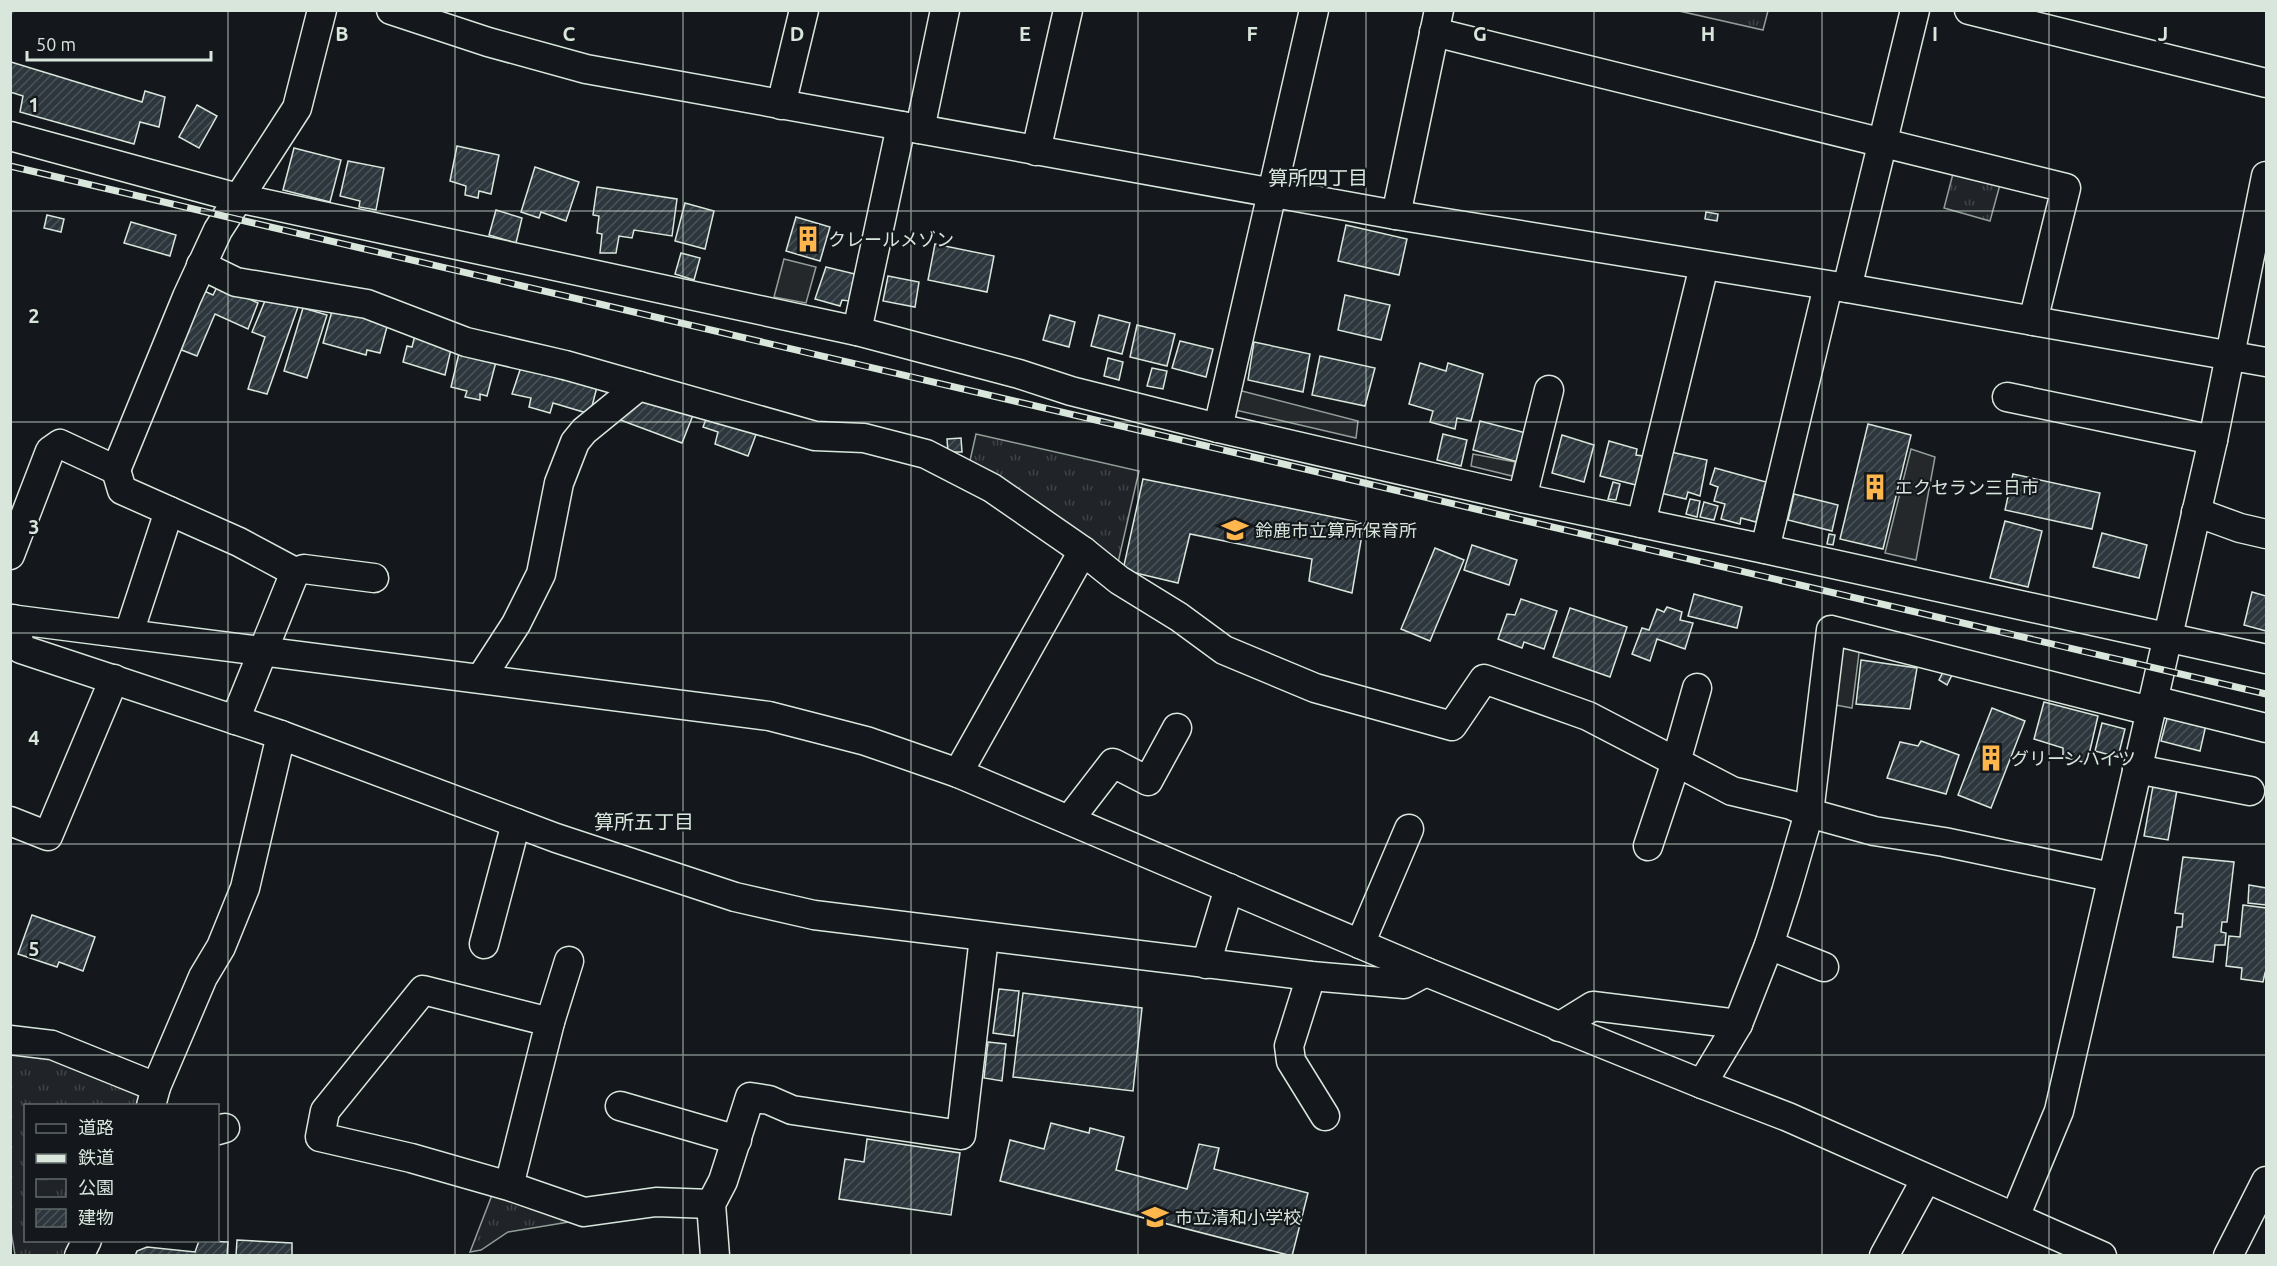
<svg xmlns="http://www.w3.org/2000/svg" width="2277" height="1266" font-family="Ubuntu,'Noto Sans JP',sans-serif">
  <defs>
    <pattern id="park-tufts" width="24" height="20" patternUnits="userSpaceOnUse" patternTransform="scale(1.5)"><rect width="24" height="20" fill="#202428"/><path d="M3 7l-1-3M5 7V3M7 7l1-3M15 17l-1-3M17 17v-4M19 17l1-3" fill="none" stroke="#404447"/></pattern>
    <pattern id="building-hatch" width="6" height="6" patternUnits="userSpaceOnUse" patternTransform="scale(1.5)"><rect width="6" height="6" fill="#2c363c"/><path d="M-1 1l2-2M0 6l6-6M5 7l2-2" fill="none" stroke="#4a5358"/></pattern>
  </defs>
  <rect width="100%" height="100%" fill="#14181c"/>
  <g fill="url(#park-tufts)" stroke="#939e99" stroke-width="1.5">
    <path d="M1679 11 1768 10V11L1763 30Z"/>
    <path d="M1954 170 2001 181 1990 221 1944 208Z"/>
    <path d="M976 434 1139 471 1117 567 969 465Z"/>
    <path d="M10 1045 147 1091 146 1105 26 1106V1240L74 1241 65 1255H15L10 1225Z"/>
    <path d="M492 1195 575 1221 508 1232 481 1250 470 1252Z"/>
  </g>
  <g fill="#24282b" stroke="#939e99" stroke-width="1.5">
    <path d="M784 259 816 267 806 303 774 297Z"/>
    <path d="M1238 390 1358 421 1356 438 1235 410Z"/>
    <path d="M1911 449 1935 457 1916 560 1885 553Z"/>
    <path d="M1473 454 1515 462 1512 476 1471 466Z"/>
    <path d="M1850 643 1860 645 1852 708 1830 704 1835 651Z"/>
  </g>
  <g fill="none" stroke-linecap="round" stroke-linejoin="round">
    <path stroke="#363b3e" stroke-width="8" d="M10 11 11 10"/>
  </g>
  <g fill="url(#building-hatch)" stroke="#d8e6dc" stroke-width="1.5">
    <path d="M11 62 142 102 145 91 165 97 159 127 140 122 134 144 20 112 23 96 10 92Z"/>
    <path d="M197 105 217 116 199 148 179 137Z"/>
    <path d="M457 146 499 155 491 194 479 191 478 198 465 195 466 186 450 181Z"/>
    <path d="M294 148 341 160 330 202 283 190Z"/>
    <path d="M348 161 384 168 376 210 359 207 360 201 340 196Z"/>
    <path d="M535 167 579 182 566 221 541 212 539 218 521 212Z"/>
    <path d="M597 187 677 199 672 236 634 230 632 238 619 236 616 253H600L602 234 597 233 599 216 593 215Z"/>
    <path d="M685 203 714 211 705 249 675 241Z"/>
    <path d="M496 210 522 218 516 243 489 235Z"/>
    <path d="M1706 212 1718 214 1717 221 1705 219Z"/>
    <path d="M47 215 64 219 61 232 44 228Z"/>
    <path d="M796 217 830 227 820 261 786 251Z"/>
    <path d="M131 222 176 235 170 256 124 243Z"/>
    <path d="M1346 225 1407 239 1399 275 1338 261Z"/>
    <path d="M935 244 994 256 987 292 928 280Z"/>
    <path d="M681 253 700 258 694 280 675 274Z"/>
    <path d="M826 267 855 274 849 301 842 300 840 306 815 299Z"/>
    <path d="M888 276 919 282 915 307 883 301Z"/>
    <path d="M218 285 258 303 248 329 215 314 197 356 174 347 202 290 213 295Z"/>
    <path d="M1345 295 1390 305 1381 340 1338 330Z"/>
    <path d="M267 296 298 307 267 394 248 389 265 337 252 332Z"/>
    <path d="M334 304 389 319 380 353 367 350 366 355 323 343Z"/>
    <path d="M303 308 327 315 307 378 284 371Z"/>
    <path d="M1050 315 1075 322 1069 347 1043 340Z"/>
    <path d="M1099 315 1130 323 1122 354 1091 346Z"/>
    <path d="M1137 325 1175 334 1167 366 1130 357Z"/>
    <path d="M415 335 452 345 445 375 403 362 407 346 412 347Z"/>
    <path d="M1180 341 1213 349 1206 377 1172 368Z"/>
    <path d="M1254 342 1310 354 1303 392 1248 380Z"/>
    <path d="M460 349 497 358 487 396 480 394V400L465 397 467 391 451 387Z"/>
    <path d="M1320 356 1375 368 1365 406 1312 395Z"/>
    <path d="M1108 358 1123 362 1119 380 1104 376Z"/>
    <path d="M1420 363 1446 371 1448 363 1483 374 1471 421 1457 418 1455 429 1430 422 1433 411 1409 404Z"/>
    <path d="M521 367 563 380 564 373 598 383 590 414 553 403 550 413 529 407 531 398 512 394Z"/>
    <path d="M1152 368 1167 371 1163 389 1147 386Z"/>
    <path d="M642 397 695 410 682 443 615 418Z"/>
    <path d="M709 412 758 429 748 456 715 444 718 432 703 427Z"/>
    <path d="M1480 421 1526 433 1518 462 1473 450Z"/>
    <path d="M1868 424 1911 435 1883 549 1840 539Z"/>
    <path d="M1443 434 1467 440 1461 466 1437 460Z"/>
    <path d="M1562 435 1594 445 1584 482 1552 473Z"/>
    <path d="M961 438 962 452H948L947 439Z"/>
    <path d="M1609 441 1637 449 1636 455 1643 456 1636 485 1600 476Z"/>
    <path d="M1671 452 1707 460 1700 496 1688 492 1686 499 1660 493Z"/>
    <path d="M1715 468 1766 482 1756 522 1741 518 1740 524 1721 519 1725 504 1714 501 1718 487 1710 484Z"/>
    <path d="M2013 474 2100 493 2092 529 2005 510Z"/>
    <path d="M1143 479 1364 523 1352 593 1309 581 1312 559 1190 534 1178 583 1123 570Z"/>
    <path d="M1613 482 1620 484 1616 500 1608 499Z"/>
    <path d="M1794 494 1838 505 1832 531 1788 520Z"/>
    <path d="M1690 499 1700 501 1697 517 1686 514Z"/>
    <path d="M1704 502 1718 506 1714 520 1700 517Z"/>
    <path d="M2005 521 2042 531 2028 587 1990 578Z"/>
    <path d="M2102 533 2147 545 2139 578 2093 567Z"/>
    <path d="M1829 534 1835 535 1833 545 1827 544Z"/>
    <path d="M1472 545 1517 560 1509 585 1464 570Z"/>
    <path d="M1435 548 1464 560 1430 641 1401 629Z"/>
    <path d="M2252 592 2266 596V631L2244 625Z"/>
    <path d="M1694 594 1742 607 1737 628 1688 616Z"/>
    <path d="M1521 599 1557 611 1544 649 1524 642 1522 648 1498 639 1507 614 1515 615Z"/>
    <path d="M1667 607 1682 612 1680 620 1693 623 1685 649 1657 639 1650 661 1632 654 1642 628 1649 630 1657 609 1664 612Z"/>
    <path d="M1570 608 1627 627 1610 677 1553 657Z"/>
    <path d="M1861 660 1917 668 1910 709 1856 704Z"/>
    <path d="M1944 670 1952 675 1947 685 1939 680Z"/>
    <path d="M2044 702 2098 716 2087 763 2063 757V748L2034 739Z"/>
    <path d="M1992 708 2025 721 1991 808 1958 795Z"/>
    <path d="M2168 715 2206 725 2200 751 2161 741Z"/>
    <path d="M2102 723 2125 729 2118 757 2095 751Z"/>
    <path d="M1921 741 1959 755 1946 794 1887 778 1900 742 1918 746Z"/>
    <path d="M2153 786 2177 790 2168 840 2144 836Z"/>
    <path d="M2183 857 2234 862 2227 922H2222L2221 932 2226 933 2225 945H2215L2213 962 2173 957 2177 927H2182L2183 914 2175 913Z"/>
    <path d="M2249 885 2266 888V905L2248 903Z"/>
    <path d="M2243 905 2266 908V974L2265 973 2263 982 2241 979 2242 968 2226 966 2229 936 2240 937Z"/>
    <path d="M32 915 95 937 83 971 59 962 57 967 18 954Z"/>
    <path d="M999 989 1019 991 1014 1036 993 1033Z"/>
    <path d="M1023 993 1142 1008 1133 1091 1013 1077Z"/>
    <path d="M988 1042 1006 1044 1002 1081 984 1078Z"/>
    <path d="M1051 1123 1089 1133 1090 1128 1124 1137 1116 1170 1187 1189 1199 1144 1219 1148 1214 1169 1308 1193 1292 1256 1000 1181 1010 1140 1044 1149Z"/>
    <path d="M867 1139 960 1153 951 1215 839 1199 845 1159 864 1162Z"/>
    <path d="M237 1240 292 1243V1256H236Z"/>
    <path d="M199 1241 228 1242 227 1256H135L137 1251 147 1247 195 1252Z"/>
  </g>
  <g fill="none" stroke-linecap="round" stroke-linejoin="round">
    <g stroke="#d8e6dc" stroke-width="31">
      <g id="minor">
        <path d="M391 10 488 42 586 69 1396 215 1847 288 2266 362"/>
        <path d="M1969 10 2266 83"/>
        <path d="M1434 32 2066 188 2033 321"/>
        <path d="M781 105 804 10"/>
        <path d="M920 129 945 10"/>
        <path d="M10 136 238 198 857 331 1019 374 1071 391 1218 428 1522 498 1765 549 2266 659"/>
        <path d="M1036 151 1068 10"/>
        <path d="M1396 215 1439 10"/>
        <path d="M201 265 236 282 367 304 466 342 565 365 815 436 864 438 926 454 992 488 1083 551 1119 580 1179 617 1224 650 1315 688 1452 726 1484 679 1588 716 1732 791 1791 805 1809 813 1874 831 1944 842 2111 877"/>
        <path d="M1847 288 1915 10"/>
        <path d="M857 331 901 126"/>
        <path d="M2007 397 2213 440"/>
        <path d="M1218 428 1314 10"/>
        <path d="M116 470 122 490 239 542 295 572 304 569 374 578"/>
        <path d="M1522 498 1549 390"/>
        <path d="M2196 512 2240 528 2266 534"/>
        <path d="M1641 523 1704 266"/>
        <path d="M1765 549 1828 286"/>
        <path d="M10 555 50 451 60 444 116 470 187 297 218 230 297 108 322 10"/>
        <path d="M10 619 769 716 866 741 958 773 1426 972 1702 1084 1788 1117 2102 1256"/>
        <path d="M13 619 21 649 281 735 556 838 735 897 814 915 1311 976 1404 984 1426 972"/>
        <path d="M129 633 169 511"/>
        <path d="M481 678 516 624 541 574 559 483 575 442 584 431 639 386"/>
        <path d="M2153 700 2266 728"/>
        <path d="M235 720 295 572"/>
        <path d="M2137 769 2250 791"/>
        <path d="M958 773 1083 551"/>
        <path d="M1069 820 1113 763 1148 781 1177 728"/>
        <path d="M10 821 48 836 114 679"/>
        <path d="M1648 846 1676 762 1697 688"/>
        <path d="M484 944 516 823"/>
        <path d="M1360 944 1409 829"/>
        <path d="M1769 945 1824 967"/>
        <path d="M1206 964 1229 888"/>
        <path d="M1311 976 1289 1046 1291 1061 1325 1116"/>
        <path d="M550 1022 569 961"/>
        <path d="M1559 1027 1593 1006 1738 1024"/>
        <path d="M10 1040 52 1045 156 1087"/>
        <path d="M1702 1084 1738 1024 1769 945 1786 892 1809 813 1831 630 2150 711"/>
        <path d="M151 1106 156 1087 203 977 221 947 245 888 281 735"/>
        <path d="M620 1106 737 1140"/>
        <path d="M218 1130 225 1128"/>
        <path d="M509 1186 550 1022 423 990 325 1111 320 1137 411 1158 509 1186 584 1212 656 1202 711 1204"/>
        <path d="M2015 1217 2059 1111 2213 440 2266 176"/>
        <path d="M79 1256 87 1240"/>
        <path d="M715 1256 711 1204 723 1181 750 1097 769 1100 792 1110 961 1135 984 937"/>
        <path d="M1884 1256 1926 1179"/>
        <path d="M2228 1256 2266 1181"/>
      </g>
    </g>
    <use href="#minor" stroke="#14181c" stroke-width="28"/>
    <g stroke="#d8e6dc" stroke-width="7">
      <path id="rail" d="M10 166 2266 694"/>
    </g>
    <use href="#rail" stroke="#14181c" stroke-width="4.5" stroke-dasharray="14" stroke-linecap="butt"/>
  </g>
  <path fill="none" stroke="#d8e6dc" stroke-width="1.5" stroke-opacity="0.55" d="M228 10V1256M455 10V1256M683 10V1256M911 10V1256M1138 10V1256M1366 10V1256M1594 10V1256M1822 10V1256M2049 10V1256M10 211H2266M10 422H2266M10 633H2266M10 844H2266M10 1055H2266"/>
  <defs>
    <g id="building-bare" transform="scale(2.07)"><path d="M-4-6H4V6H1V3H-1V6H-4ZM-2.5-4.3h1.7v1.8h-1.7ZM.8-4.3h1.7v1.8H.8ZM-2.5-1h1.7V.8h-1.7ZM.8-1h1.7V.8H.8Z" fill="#ffb74d" stroke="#14181c" stroke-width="2.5" paint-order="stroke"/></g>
    <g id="school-bare" transform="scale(2.07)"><path d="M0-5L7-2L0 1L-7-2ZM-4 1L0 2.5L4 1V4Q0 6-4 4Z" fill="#ffb74d" stroke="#14181c" stroke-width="2.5" paint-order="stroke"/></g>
  </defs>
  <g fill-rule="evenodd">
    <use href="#building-bare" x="808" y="239"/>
    <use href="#building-bare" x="1875" y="487"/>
    <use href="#school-bare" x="1235" y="530"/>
    <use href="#building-bare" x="1991" y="758"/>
    <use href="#school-bare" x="1155" y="1217"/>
  </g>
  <g text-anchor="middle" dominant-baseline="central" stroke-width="4.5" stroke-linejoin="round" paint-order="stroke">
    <g font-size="18" fill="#d8e6dc" stroke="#14181c" text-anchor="start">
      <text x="828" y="239">クレールメゾン</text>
      <text x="1895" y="487">エクセラン三日市</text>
      <text x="1255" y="530">鈴鹿市立算所保育所</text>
      <text x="2011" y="758">グリーンハイツ</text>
      <text x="1175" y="1217">市立清和小学校</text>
    </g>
    <g font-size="20" fill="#d8e6dc" stroke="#14181c">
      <text x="1318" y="177">算所四丁目</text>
      <text x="644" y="821">算所五丁目</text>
    </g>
  </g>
  <g font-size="20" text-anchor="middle" font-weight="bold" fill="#d8e6dc" stroke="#14181c" stroke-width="4.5" stroke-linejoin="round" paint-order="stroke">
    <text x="342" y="41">B</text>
    <text x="569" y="41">C</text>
    <text x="797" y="41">D</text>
    <text x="1025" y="41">E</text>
    <text x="1252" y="41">F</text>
    <text x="1480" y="41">G</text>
    <text x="1708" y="41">H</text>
    <text x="1935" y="41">I</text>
    <text x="2163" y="41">J</text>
    <text x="34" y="112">1</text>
    <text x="34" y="323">2</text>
    <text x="34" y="534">3</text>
    <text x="34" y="745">4</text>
    <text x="34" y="956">5</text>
  </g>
  <rect width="2277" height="1266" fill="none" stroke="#d8e6dc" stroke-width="24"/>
  <rect x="24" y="1104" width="195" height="138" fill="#14181c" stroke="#626a69" stroke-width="1.5"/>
  <rect x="36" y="1124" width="30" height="9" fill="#14181c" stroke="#626a69" stroke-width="1.5"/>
  <text x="78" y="1134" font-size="18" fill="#d8e6dc">道路</text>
  <rect x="36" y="1154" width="30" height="9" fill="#d8e6dc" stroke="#626a69" stroke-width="1.5"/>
  <text x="78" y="1164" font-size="18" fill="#d8e6dc">鉄道</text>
  <rect x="36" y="1179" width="30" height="18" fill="url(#park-tufts)" stroke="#626a69" stroke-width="1.5"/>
  <text x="78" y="1194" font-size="18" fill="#d8e6dc">公園</text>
  <rect x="36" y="1209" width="30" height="18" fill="url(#building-hatch)" stroke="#626a69" stroke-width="1.5"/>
  <text x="78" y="1224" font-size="18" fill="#d8e6dc">建物</text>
  <path d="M27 51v9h184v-9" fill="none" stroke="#d8e6dc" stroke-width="3"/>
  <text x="36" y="51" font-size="18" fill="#d8e6dc" stroke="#14181c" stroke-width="4.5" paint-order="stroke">50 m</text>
</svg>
